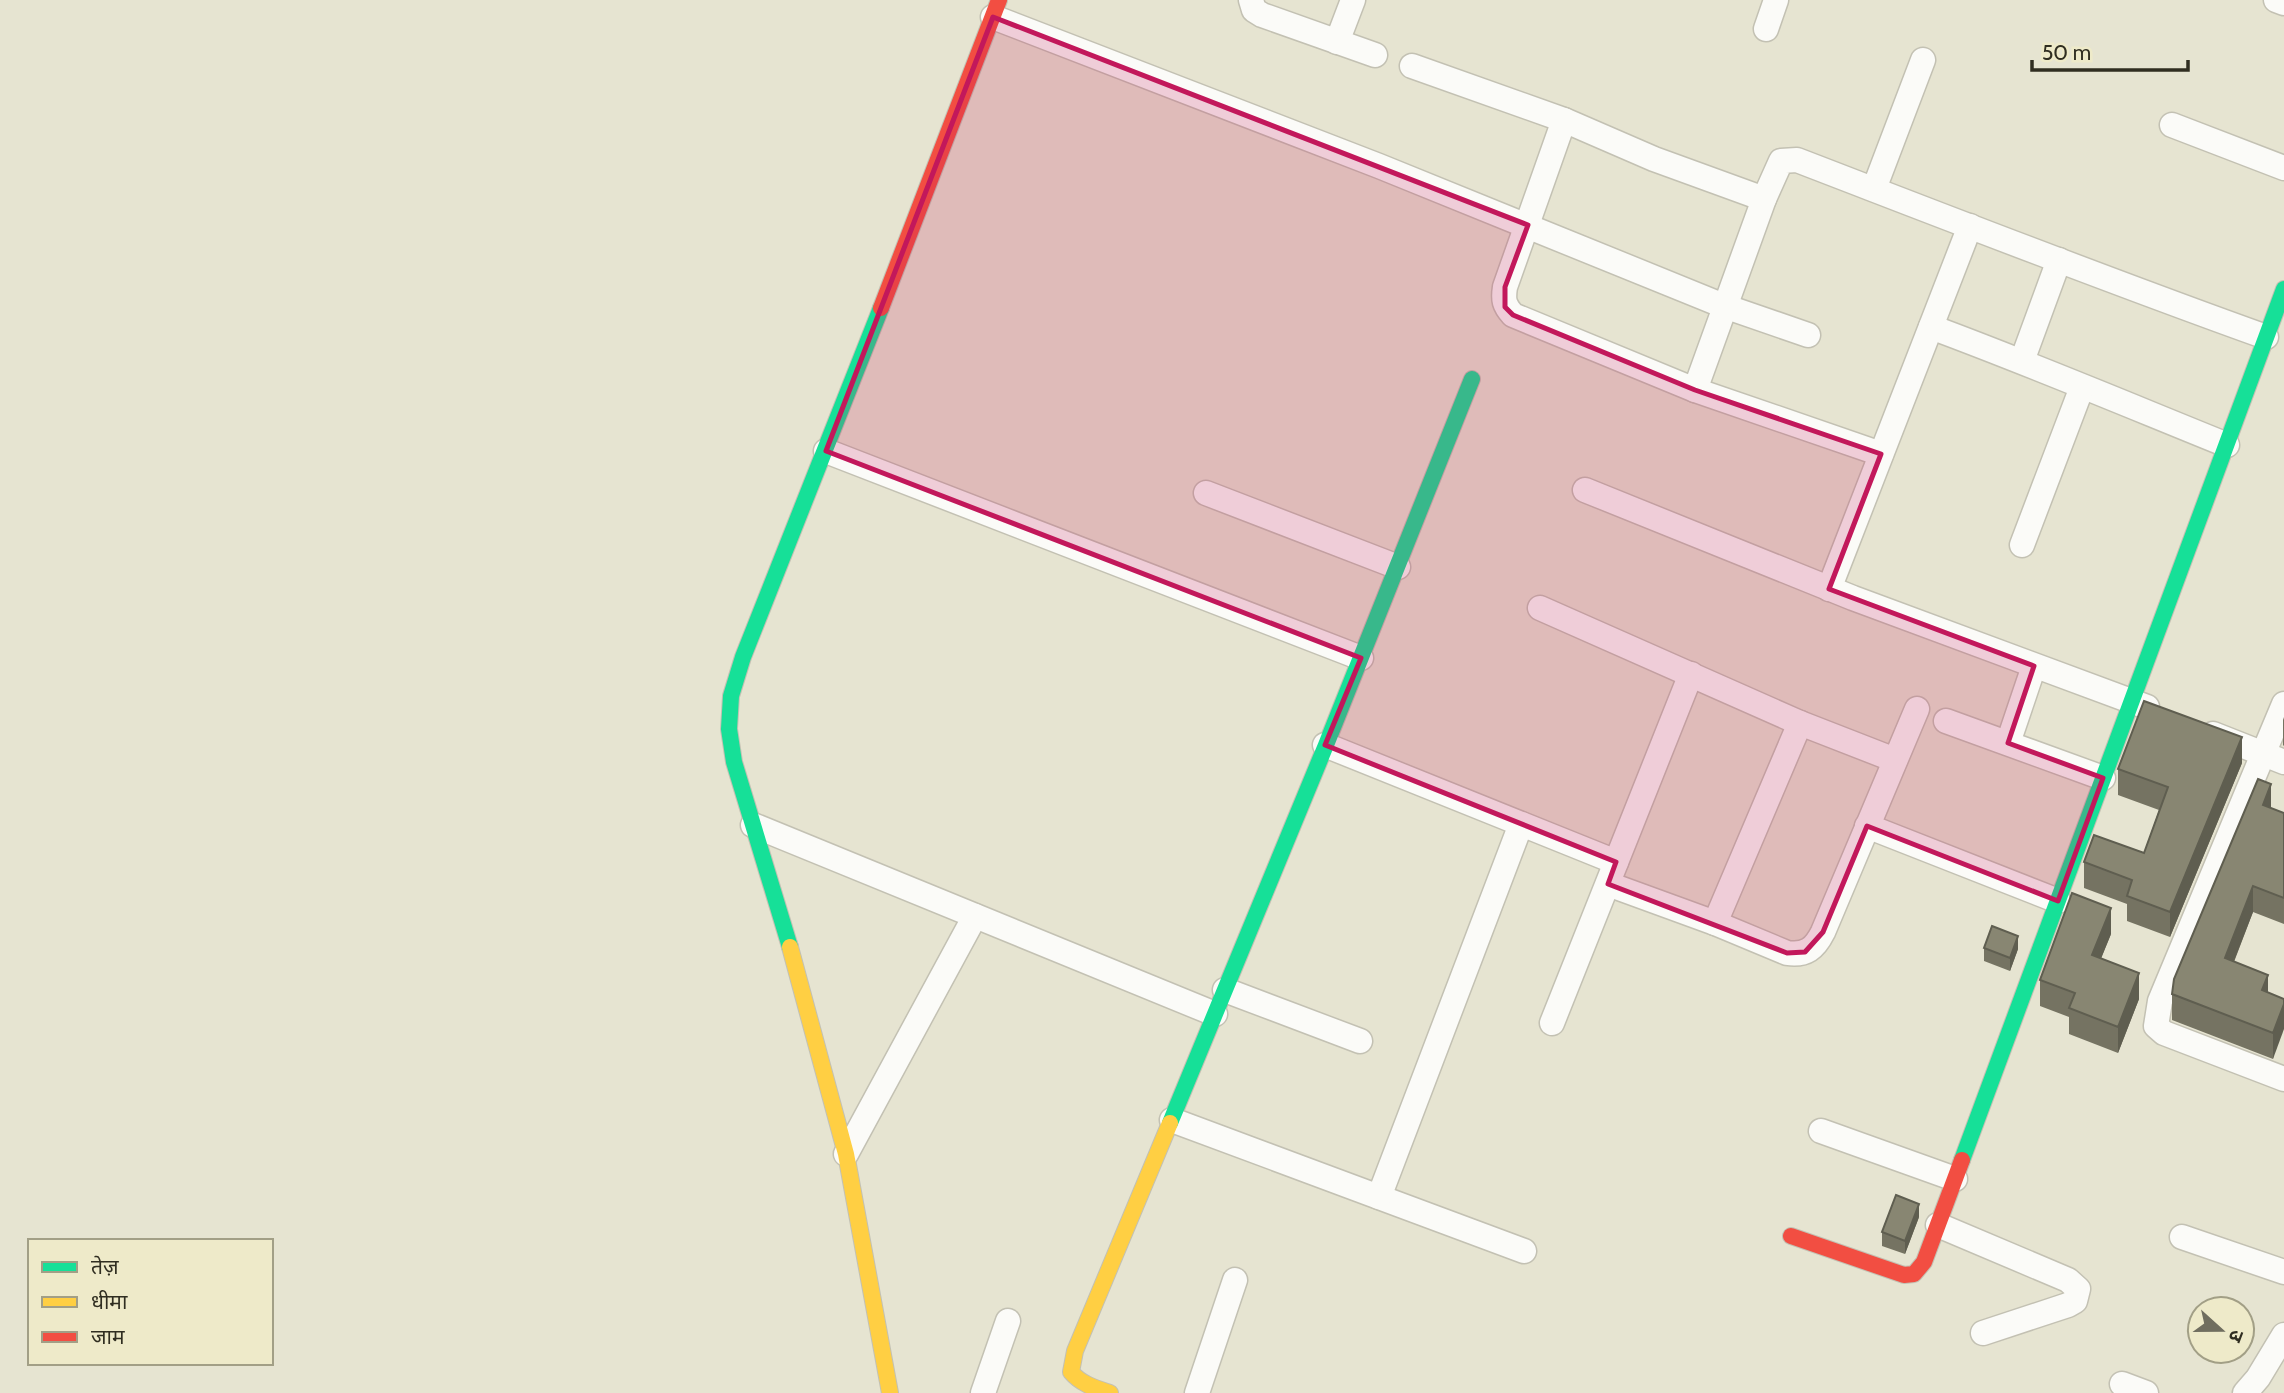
<svg xmlns="http://www.w3.org/2000/svg" width="2284" height="1393" font-family="Cabin,'Noto Sans Devanagari',sans-serif">
  <rect width="100%" height="100%" fill="#e6e4d1"/>
  <g fill="none" stroke-linecap="round" stroke-linejoin="round">
    <g stroke="#c3c1b3" stroke-width="27">
      <g id="street">
        <path d="M1251 0 1254 10 1262 15 1375 55"/>
        <path d="M2276 0 2284 3"/>
        <path d="M993 17 1379 166 1724 306 1808 335"/>
        <path d="M1766 29 1776 0"/>
        <path d="M1337 42 1353 0"/>
        <path d="M1412 66 1564 120 1654 159 1764 199"/>
        <path d="M1564 120 1505 287C1503 300 1504 305 1513 315L1695 390 1881 454"/>
        <path d="M2172 125 2284 168"/>
        <path d="M1874 189 1923 60"/>
        <path d="M1931 327C2031 364 2128 405 2227 445"/>
        <path d="M2022 361 2059 260"/>
        <path d="M1695 390 1764 199 1781 161 1797 160C1953 220 2109 281 2266 337"/>
        <path d="M826 451 1361 658"/>
        <path d="M1585 490 1853 598 2147 707"/>
        <path d="M1206 493 1398 567"/>
        <path d="M2022 545 2082 387"/>
        <path d="M1829 589 1970 226"/>
        <path d="M1540 608 1800 723 1895 760"/>
        <path d="M2284 704 2160 1001 2156 1026 2164 1033 2284 1079"/>
        <path d="M1946 721 2103 778"/>
        <path d="M2213 734 2284 762"/>
        <path d="M2008 743 2034 666"/>
        <path d="M1325 745 1616 862"/>
        <path d="M753 825 1215 1014"/>
        <path d="M1867 826 2058 901"/>
        <path d="M1608 884 1715 923 1787 953C1806 956 1815 948 1823 932L1917 709"/>
        <path d="M1715 923 1800 723"/>
        <path d="M1225 990 1360 1041"/>
        <path d="M1552 1023 1691 674"/>
        <path d="M1172 1120 1524 1251"/>
        <path d="M1821 1131 1955 1179"/>
        <path d="M846 1154 975 916"/>
        <path d="M1379 1197 1521 824"/>
        <path d="M1938 1225 2068 1280 2078 1289 2075 1301 2068 1305 1983 1333"/>
        <path d="M2182 1237 2284 1272"/>
        <path d="M2122 1384 2146 1393"/>
        <path d="M983 1393 1008 1321"/>
        <path d="M1197 1393 1235 1280"/>
        <path d="M2245 1393 2258 1378 2284 1335"/>
      </g>
    </g>
    <g stroke="#c3c1b3" stroke-width="18">
      <g id="fast">
        <path d="M790 947 734 762 729 729 731 696 743 657 881 308"/>
        <path d="M1170 1123 1326 745 1472 379"/>
        <path d="M1962 1160 2284 289"/>
      </g>
    </g>
    <g stroke="#c3c1b3" stroke-width="18">
      <g id="slow">
        <path d="M790 947 846 1154 890 1393"/>
        <path d="M1110 1393C1095 1388 1081 1384 1071 1372L1075 1351 1170 1123"/>
      </g>
    </g>
    <g stroke="#c3c1b3" stroke-width="18">
      <g id="jam">
        <path d="M881 308 999 0"/>
        <path d="M1791 1236 1904 1275 1914 1274 1924 1262 1962 1160"/>
      </g>
    </g>
    <use href="#street" stroke="#fbfbf8" stroke-width="24"/>
    <use href="#fast" stroke="#16e098" stroke-width="16"/>
    <use href="#slow" stroke="#ffcf43" stroke-width="16"/>
    <use href="#jam" stroke="#f24e42" stroke-width="16"/>
  </g>
  <g fill="#757362">
    <path d="M2284 717V746L2283 745V720Z"/>
    <path d="M2242 763 2170 937 2127 921V904L2084 888V862L2144 853 2159 810 2118 795V769Z"/>
    <path d="M2271 808 2284 813V924L2253 912 2234 962 2268 993 2284 999 2273 1059 2172 1020V994Z"/>
    <path d="M2111 934 2101 958 2139 999 2118 1053 2069 1034V1017L2040 1006V980Z"/>
    <path d="M1984 948 2018 949 2010 971 1984 961Z"/>
    <path d="M1919 1217 1905 1254 1882 1246V1232Z"/>
  </g>
  <g fill="#5f5e50">
    <path d="M2242 737V763L2170 937V912Z"/>
    <path d="M2271 784V810L2263 805Z"/>
    <path d="M2253 886V912L2225 984V958Z"/>
    <path d="M2111 908V934L2092 981V955Z"/>
    <path d="M2018 936V949L2010 971V958Z"/>
    <path d="M2139 973V999L2118 1053V1027Z"/>
    <path d="M2268 975V1001L2262 990Z"/>
    <path d="M2284 1004V1029L2273 1059V1033Z"/>
    <path d="M1919 1204V1217L1905 1254V1241Z"/>
  </g>
  <g fill="#888672" stroke="#5f5e50" stroke-width="2">
    <path d="M2144 701 2242 737 2170 912 2127 896 2132 880 2084 862 2094 835 2144 853 2168 787 2118 769Z"/>
    <path d="M2258 779 2271 784 2263 805 2284 813V898L2253 886 2225 958 2268 975 2262 990 2284 999V1004L2273 1033 2172 994 2174 979Z"/>
    <path d="M2072 893 2111 908 2092 955 2139 973 2118 1027 2069 1008 2075 993 2040 980Z"/>
    <path d="M1992 926 2018 936 2010 958 1984 948Z"/>
    <path d="M1896 1195 1919 1204 1905 1241 1882 1232Z"/>
  </g>
  <path fill="#c2185b" fill-opacity="0.2" stroke="#c2185b" stroke-width="5" stroke-linejoin="round" d="M993 17 1528 225 1505 287V307L1513 315 1695 390 1881 454 1829 589 2034 666 2008 743 2103 778 2058 901 1867 826 1823 932 1805 952 1787 953 1608 884 1616 862 1325 745 1361 658 826 451Z"/>
  <rect x="28" y="1239" width="245" height="126" fill="#eeeac9" stroke="#a29f86" stroke-width="2"/>
  <rect x="42" y="1262" width="35" height="10" fill="#16e098" stroke="#a29f86" stroke-width="2"/>
  <text x="91" y="1274" font-size="21" fill="#302e21">तेज़</text>
  <rect x="42" y="1297" width="35" height="10" fill="#ffcf43" stroke="#a29f86" stroke-width="2"/>
  <text x="91" y="1309" font-size="21" fill="#302e21">धीमा</text>
  <rect x="42" y="1332" width="35" height="10" fill="#f24e42" stroke="#a29f86" stroke-width="2"/>
  <text x="91" y="1344" font-size="21" fill="#302e21">जाम</text>
  <g transform="translate(2221 1330) rotate(111)"><circle r="33" fill="#eeeac9" stroke="#a29f86" stroke-width="2"/>
  <path d="M0-5L12 26L0 18L-12 26Z" fill="#706e5f"/>
  <text y="-10" font-size="19" font-weight="bold" text-anchor="middle" fill="#302e21">उ</text>
  </g>
  <path d="M2032 60v10h156v-10" fill="none" stroke="#302e21" stroke-width="3.5"/>
  <text x="2042" y="60" font-size="21" fill="#302e21" stroke="#eeeac9" stroke-width="5" paint-order="stroke">50 m</text>
</svg>
